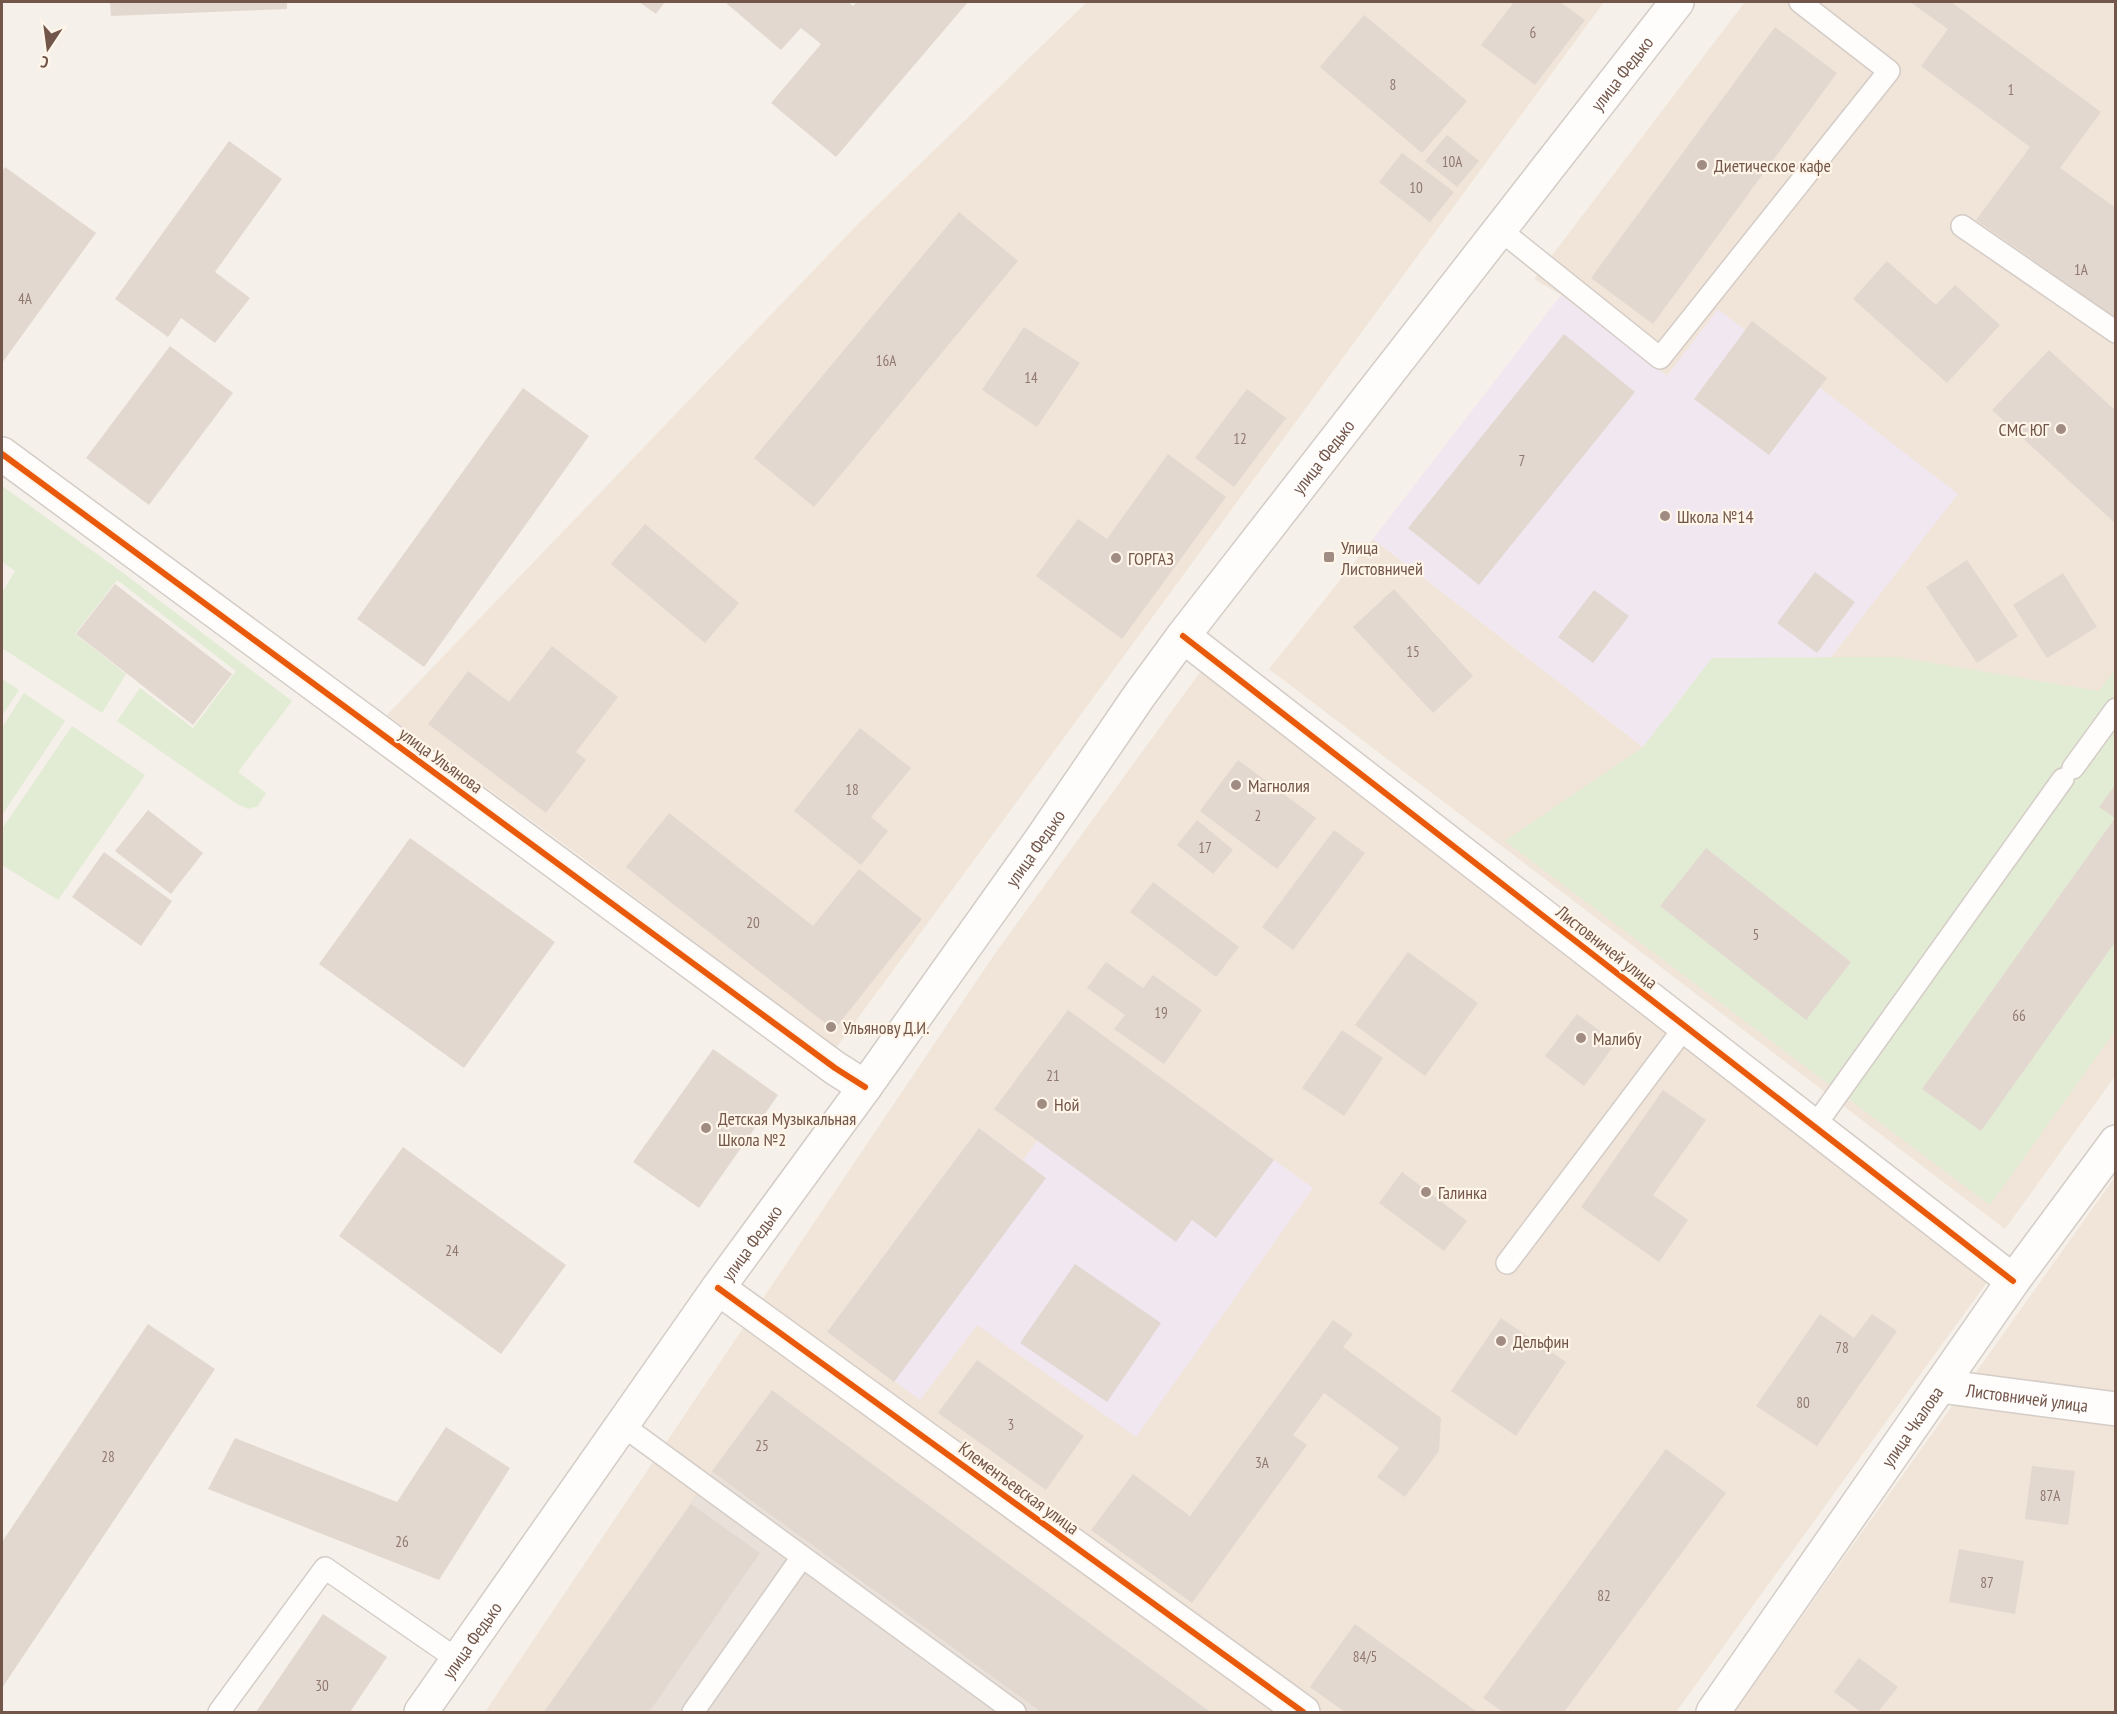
<svg xmlns="http://www.w3.org/2000/svg" width="2117" height="1714" font-family="'PT Sans Narrow',sans-serif">
  <rect width="100%" height="100%" fill="#f5f0e9"/>
  <g fill="#f1e5d9">
    <path d="M1087 2H1604L836 1048 587 861 387 715 859 223Z"/>
    <path d="M1745 2H2115V1076L2005 1229 1269 669 1373 539 1643 747 1712 658 1831 657 1957 494 1718 310 1667 376 1561 295 1534 279Z"/>
    <path d="M1201 671 1990 1278 1676 1712H485L994 955Z"/>
    <path d="M2115 1177V1712H1734Z"/>
  </g>
  <path fill="#e8e0d9" d="M812 1420 1211 1712H544L690 1504 712 1471 752 1500Z"/>
  <g fill="#f1e7f1">
    <path d="M1561 295 1667 376 1718 309 1958 494 1831 657 1712 658 1643 747 1373 539Z"/>
    <path d="M1111 1042 1313 1188 1136 1437 977 1325 920 1400 827 1332 979 1128 1023 1160Z"/>
  </g>
  <g fill="#e2ecd4">
    <path d="M2 486 122 572 292 701 238 772 266 793 258 806 248 809 237 804 117 721 140 688 193 728 236 671 117 580 75 634 126 674 102 713 2 648V593L15 571 2 562Z"/>
    <path d="M1897 657 2099 691 2115 670V1031L1990 1205 1505 841 1643 747 1712 658Z"/>
    <path d="M2 679 19 690 2 716Z"/>
    <path d="M24 693 65 721 2 815V728Z"/>
    <path d="M72 726 145 775 58 900 2 865V829Z"/>
  </g>
  <g fill="#e2d8d0">
    <path d="M110 2H287V9L111 16Z"/>
    <path d="M639 2H665L656 14Z"/>
    <path d="M725 2H848L853 6 857 2H968L836 157 771 103 821 44 801 28 781 50Z"/>
    <path d="M1514 2H1560L1585 20 1535 85 1481 45Z"/>
    <path d="M1910 2H1951L2101 112 2060 168 2116 208V318L1976 220 2030 147 1921 66 1948 29Z"/>
    <path d="M1364 15 1467 101 1422 153 1320 67Z"/>
    <path d="M1775 27 1837 73 1653 324 1591 278Z"/>
    <path d="M1447 135 1479 161 1457 187 1425 161Z"/>
    <path d="M229 141 282 179 215 272 250 298 215 343 181 318 168 337 115 299Z"/>
    <path d="M1402 153 1454 192 1430 222 1379 182Z"/>
    <path d="M5 167 96 233 2 363V172Z"/>
    <path d="M959 212 1018 261 814 507 754 458Z"/>
    <path d="M1887 261 1936 305 1955 285 2000 325 1947 383 1853 299Z"/>
    <path d="M1752 321 1827 378 1769 455 1694 399Z"/>
    <path d="M1024 327 1080 363 1037 427 982 390Z"/>
    <path d="M1564 334 1635 392 1479 585 1408 528Z"/>
    <path d="M170 346 233 393 149 505 86 458Z"/>
    <path d="M2049 350 2116 411V524L1992 410Z"/>
    <path d="M523 388 589 436 424 667 357 619Z"/>
    <path d="M1247 389 1286 418 1234 487 1195 458Z"/>
    <path d="M1168 454 1226 497 1122 639 1036 576 1078 519 1107 539Z"/>
    <path d="M645 524 739 603 705 643 611 564Z"/>
    <path d="M1967 560 2018 636 1977 663 1926 587Z"/>
    <path d="M1815 572 1855 602 1817 653 1777 623Z"/>
    <path d="M2063 573 2097 627 2047 658 2013 605Z"/>
    <path d="M115 584 232 674 193 725 76 634Z"/>
    <path d="M1394 589 1473 676 1433 713 1353 627Z"/>
    <path d="M1594 590 1629 616 1593 663 1558 637Z"/>
    <path d="M552 646 618 697 576 752 586 760 546 813 428 724 468 671 509 702Z"/>
    <path d="M860 728 911 768 871 817 888 831 861 865 794 811Z"/>
    <path d="M1238 760 1316 818 1277 869 1200 811Z"/>
    <path d="M2116 784V941L1981 1131 1922 1089 2115 818 2099 807Z"/>
    <path d="M148 810 203 853 171 894 115 851Z"/>
    <path d="M669 813 813 926 859 869 922 919 834 1030 626 867Z"/>
    <path d="M1197 820 1233 850 1213 874 1177 845Z"/>
    <path d="M1334 830 1365 853 1293 950 1262 927Z"/>
    <path d="M410 838 555 942 464 1068 319 964Z"/>
    <path d="M1706 848 1851 962 1806 1020 1660 906Z"/>
    <path d="M104 852 172 901 141 946 72 897Z"/>
    <path d="M1153 882 1239 947 1216 977 1130 912Z"/>
    <path d="M1408 952 1478 1003 1425 1076 1355 1025Z"/>
    <path d="M1106 962 1143 988 1153 975 1202 1010 1164 1064 1114 1029 1125 1015 1087 988Z"/>
    <path d="M1068 1010 1274 1160 1216 1238 1192 1220 1176 1242 994 1109Z"/>
    <path d="M1577 1014 1616 1043 1584 1086 1545 1056Z"/>
    <path d="M1342 1030 1383 1058 1344 1116 1302 1088Z"/>
    <path d="M713 1049 778 1095 699 1208 633 1162Z"/>
    <path d="M1663 1090 1706 1120 1653 1195 1688 1220 1659 1262 1581 1207Z"/>
    <path d="M979 1128 1046 1178 894 1382 827 1332Z"/>
    <path d="M403 1147 566 1265 501 1354 339 1236Z"/>
    <path d="M1402 1172 1467 1221 1444 1251 1379 1203Z"/>
    <path d="M1075 1264 1161 1323 1107 1402 1020 1343Z"/>
    <path d="M1820 1314 1854 1338 1872 1314 1897 1331 1817 1446 1756 1406Z"/>
    <path d="M1501 1318 1566 1362 1516 1436 1451 1391Z"/>
    <path d="M1333 1320 1353 1334 1343 1347 1441 1418 1439 1451 1405 1497 1377 1477 1399 1448 1324 1393 1293 1435 1307 1445 1192 1603 1091 1530 1133 1474 1190 1516Z"/>
    <path d="M148 1324 215 1369 2 1688V1542Z"/>
    <path d="M977 1360 1084 1436 1046 1490 938 1413Z"/>
    <path d="M772 1390 812 1420 1210 1712H1041L752 1501 712 1471Z"/>
    <path d="M446 1427 510 1468 439 1580 208 1489 235 1438 397 1502Z"/>
    <path d="M1666 1449 1726 1493 1564 1712H1503L1483 1698Z"/>
    <path d="M2032 1466 2075 1471 2068 1525 2025 1519Z"/>
    <path d="M691 1504 760 1553 649 1712H544Z"/>
    <path d="M1959 1549 2024 1561 2015 1614 1949 1602Z"/>
    <path d="M323 1614 387 1657 350 1712H256Z"/>
    <path d="M1355 1624 1477 1712H1345L1310 1687Z"/>
    <path d="M1859 1658 1898 1687 1878 1712H1861L1834 1692Z"/>
  </g>
  <g fill="none" stroke-linecap="round" stroke-linejoin="round">
    <g stroke="#d4ccc6" stroke-width="24">
      <g id="service">
        <path d="M1962 226 2116 332"/>
        <path d="M1499 229 1660 358 1889 71 1800 2"/>
        <path d="M2073 768 2116 709"/>
        <path d="M1814 1127 2063 779"/>
        <path d="M1507 1263 1685 1027"/>
        <path d="M622 1425 1015 1712"/>
        <path d="M219 1712 325 1568 458 1660"/>
        <path d="M693 1712 802 1557"/>
      </g>
    </g>
    <g stroke="#d4ccc6" stroke-width="36">
      <g id="minor">
        <path d="M2 454 835 1068 865 1087"/>
        <path d="M1183 636 2013 1281"/>
        <path d="M718 1288 1303 1712"/>
        <path id="s1" d="M1940 1386 2116 1409"/>
      </g>
    </g>
    <g stroke="#d4ccc6" stroke-width="36">
      <g id="secondary">
        <path id="s2" d="M421 1712 718 1288 865 1087 1040 841 1139 696 1183 636 1677 2"/>
        <path id="s3" d="M1713 1712 2013 1281 2116 1142"/>
      </g>
    </g>
    <use href="#service" stroke="#fefdfc" stroke-width="21"/>
    <use href="#minor" stroke="#fefdfc" stroke-width="33"/>
    <use href="#secondary" stroke="#fefdfc" stroke-width="33"/>
    <g stroke="#fff5e9" stroke-width="10">
      <g id="cycleway">
        <path d="M2 454 835 1068 865 1087"/>
        <path d="M1183 636 2013 1281"/>
        <path d="M718 1288 1303 1712"/>
      </g>
    </g>
    <use href="#cycleway" stroke="#e8590c" stroke-width="6"/>
  </g>
  <g fill="#a08c82" stroke="#fff5e9" stroke-width="2">
    <circle cx="1702" cy="165" r="6"/>
    <circle cx="2061" cy="429" r="6"/>
    <circle cx="1665" cy="516" r="6"/>
    <rect x="1323" y="551" width="12" height="12" rx="3"/>
    <circle cx="1116" cy="558" r="6"/>
    <circle cx="1236" cy="785" r="6"/>
    <circle cx="831" cy="1027" r="6"/>
    <circle cx="1581" cy="1038" r="6"/>
    <circle cx="1042" cy="1104" r="6"/>
    <circle cx="706" cy="1128" r="6"/>
    <circle cx="1426" cy="1192" r="6"/>
    <circle cx="1501" cy="1341" r="6"/>
  </g>
  <g text-anchor="middle" dominant-baseline="central" stroke-width="4.5" stroke-linejoin="round" paint-order="stroke">
    <g font-size="15" fill="#90786e">
      <text x="1533" y="32">6</text>
      <text x="1393" y="84">8</text>
      <text x="2011" y="89">1</text>
      <text x="1452" y="161">10А</text>
      <text x="1416" y="187">10</text>
      <text x="2081" y="269">1А</text>
      <text x="25" y="298">4А</text>
      <text x="886" y="360">16А</text>
      <text x="1031" y="377">14</text>
      <text x="1240" y="438">12</text>
      <text x="1522" y="460">7</text>
      <text x="1413" y="651">15</text>
      <text x="852" y="789">18</text>
      <text x="1258" y="815">2</text>
      <text x="1205" y="847">17</text>
      <text x="753" y="922">20</text>
      <text x="1756" y="934">5</text>
      <text x="1161" y="1012">19</text>
      <text x="2019" y="1015">66</text>
      <text x="1053" y="1075">21</text>
      <text x="452" y="1250">24</text>
      <text x="1842" y="1347">78</text>
      <text x="1803" y="1402">80</text>
      <text x="1011" y="1424">3</text>
      <text x="762" y="1445">25</text>
      <text x="108" y="1456">28</text>
      <text x="1262" y="1462">3А</text>
      <text x="2050" y="1495">87А</text>
      <text x="402" y="1541">26</text>
      <text x="1987" y="1582">87</text>
      <text x="1604" y="1595">82</text>
      <text x="1365" y="1656">84/5</text>
      <text x="322" y="1685">30</text>
    </g>
    <g font-size="18" fill="#73564a" stroke="#fff5e9">
      <text stroke="none"><textPath href="#s2" startOffset="2032">улица Федько</textPath></text>
      <text stroke="none"><textPath href="#s2" startOffset="1546">улица Федько</textPath></text>
      <text transform="translate(441 760) rotate(36)">улица Ульянова</text>
      <text stroke="none"><textPath href="#s2" startOffset="1060">улица Федько</textPath></text>
      <text transform="translate(1607 947) rotate(38)">Листовничей улица</text>
      <text stroke="none"><textPath href="#s2" startOffset="574">улица Федько</textPath></text>
      <text stroke="none"><textPath href="#s1" startOffset="88">Листовничей улица</textPath></text>
      <text stroke="none"><textPath href="#s3" startOffset="348">улица Чкалова</textPath></text>
      <text transform="translate(1019 1488) rotate(36)">Клементьевская улица</text>
      <text stroke="none"><textPath href="#s2" startOffset="88">улица Федько</textPath></text>
    </g>
    <g font-size="18" fill="#73564a" stroke="#fff5e9" text-anchor="start">
      <text x="1714" y="165">Диетическое кафе</text>
      <text x="2049" y="429" text-anchor="end">СМС ЮГ</text>
      <text x="1677" y="516">Школа №14</text>
      <text x="1341" y="547">Улица<tspan x="1341" dy="21">Листовничей</tspan></text>
      <text x="1128" y="558">ГОРГАЗ</text>
      <text x="1248" y="785">Магнолия</text>
      <text x="843" y="1027">Ульянову Д.И.</text>
      <text x="1593" y="1038">Малибу</text>
      <text x="1054" y="1104">Ной</text>
      <text x="718" y="1118">Детская Музыкальная<tspan x="718" dy="21">Школа №2</tspan></text>
      <text x="1438" y="1192">Галинка</text>
      <text x="1513" y="1341">Дельфин</text>
    </g>
  </g>
  <rect width="2117" height="1714" fill="none" stroke="#73564a" stroke-width="6"/>
  <g transform="translate(48 48) rotate(193)" stroke="#fff5e9" stroke-width="4.5" paint-order="stroke">
  <path d="M0-4.5L10 22L0 15L-10 22Z" fill="#73564a"/>
  <text y="-9" font-size="16" font-weight="bold" text-anchor="middle" fill="#73564a">С</text>
  </g>
</svg>
